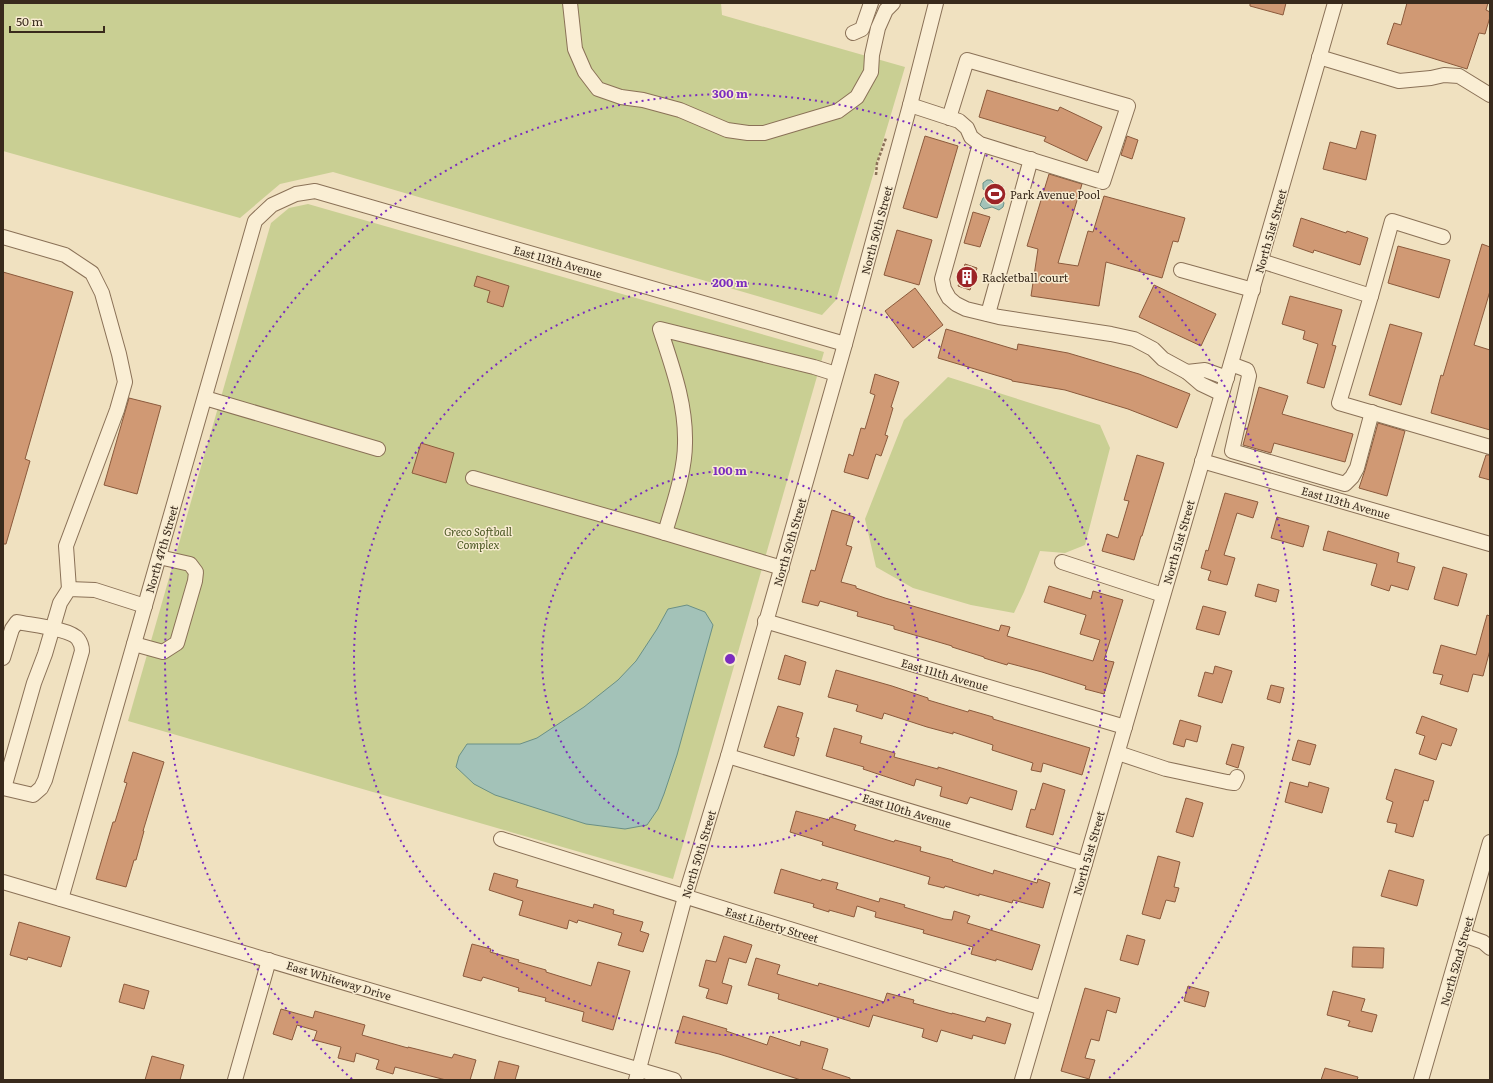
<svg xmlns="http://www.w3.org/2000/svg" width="1493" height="1083" font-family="Literata,serif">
  <rect width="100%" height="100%" fill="#f0e1c0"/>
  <g fill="#c9cf93">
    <path d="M3 3H721L722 15 905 67 836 300 822 315 333 172 280 184 240 218 3 151Z"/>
    <path d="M308 204 824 352 673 879 128 721 271 223 289 208Z"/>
    <path d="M948 377 1100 425 1110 448 1085 545 1065 553 1040 551 1024 592 1014 613 971 605 913 588 876 567 865 519 904 420Z"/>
  </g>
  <g fill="#a3c2b8" stroke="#6a9086">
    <path d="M987 180H991L996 185 1003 186 1005 192 1000 196 1004 203 1003 207 999 210 992 207 984 209 980 205 983 198 988 196 989 193 983 189V183Z"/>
    <path d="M687 605 705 612 713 625 677 755 664 794 658 809 647 825 625 829 586 824 495 795 474 784 456 767 459 756 467 744H520L537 738 584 707 618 680 636 661 657 629 668 609Z"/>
  </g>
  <g fill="#d09974" stroke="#8b5a3c">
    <path d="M1250 3H1286L1283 15 1250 6Z"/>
    <path d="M1407 3H1488L1486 10 1490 12V17L1485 34 1479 33 1467 69 1387 44 1394 23 1401 25Z"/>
    <path d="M987 90 1058 111 1060 107 1102 127 1087 161 1044 141 1046 137 979 117Z"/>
    <path d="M1361 131 1376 135 1366 180 1323 169 1330 142 1356 149Z"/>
    <path d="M925 136 958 146 937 218 903 208Z"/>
    <path d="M1127 136 1138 140 1132 159 1121 155Z"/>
    <path d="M1049 174 1082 184 1058 263 1078 266 1088 231 1093 232 1104 196 1185 218 1178 242 1173 241 1162 278 1106 262 1099 306 1031 296 1038 249 1027 246Z"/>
    <path d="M973 212 990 217 980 247 964 243Z"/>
    <path d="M1301 218 1346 233 1347 231 1368 238 1360 265 1314 250 1313 253 1293 246Z"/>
    <path d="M897 230 932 240 919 285 884 275Z"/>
    <path d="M1482 244 1490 247V291L1474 345 1490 350V430L1431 413 1441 375 1443 376Z"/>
    <path d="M1398 246 1450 260 1439 298 1388 283Z"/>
    <path d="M965 264 977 268 970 290 958 286Z"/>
    <path d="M3 272 73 292 25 459 30 461 6 544H3Z"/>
    <path d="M477 276 509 286 503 307 487 302 490 291 474 286Z"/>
    <path d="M1154 285 1216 314 1201 346 1139 317Z"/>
    <path d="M915 288 943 325 913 348 885 311Z"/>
    <path d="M1290 296 1342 310 1332 345 1336 346 1324 388 1307 383 1318 344 1303 339 1305 331 1282 324Z"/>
    <path d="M1390 324 1422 333 1401 405 1369 395Z"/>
    <path d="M946 329 1017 350 1018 344 1068 353 1139 374 1190 394 1177 428 1128 409 1065 390 1012 381V380L938 358Z"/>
    <path d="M875 374 899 382 891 407 893 408 885 435 888 436 881 456 876 454 868 479 844 472 849 454 853 456 861 428 865 429 875 395 870 393Z"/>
    <path d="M1259 387 1288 396 1282 414 1353 434 1345 462 1274 443 1271 453 1243 445Z"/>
    <path d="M129 398 161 406 137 494 104 485Z"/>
    <path d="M1378 423 1405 431 1387 496 1359 488 1365 470Z"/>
    <path d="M421 443 454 453 446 483 412 473Z"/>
    <path d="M1137 455 1164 463 1142 536H1141L1134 560 1102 551 1107 534 1118 538 1129 501 1124 500Z"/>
    <path d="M1486 455H1490V480L1479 477Z"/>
    <path d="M1225 493 1258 502 1253 518 1237 513 1224 555 1235 558 1227 585 1208 580 1211 571 1201 568 1206 550 1208 551Z"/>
    <path d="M832 510 854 517 846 545 852 547 841 582 856 586V588L885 598 999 631 1001 625 1010 627 1007 636 1093 661 1100 640 1080 634 1086 615 1044 602 1049 586 1091 599 1093 591 1123 600 1104 660 1114 662 1104 694 1085 689 1086 686 1042 672 1008 663 1007 665 984 658V657L952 647V646L894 629V626L857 616 858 612 820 601 818 606 802 602 811 570 815 571Z"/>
    <path d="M1277 517 1309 526 1303 547 1271 538Z"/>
    <path d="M1328 531 1399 553 1397 562 1415 567 1408 590 1391 585 1389 591 1371 585 1377 564 1323 550Z"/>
    <path d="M1443 567 1467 574 1458 606 1434 599Z"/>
    <path d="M1258 584 1279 590 1276 602 1255 596Z"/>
    <path d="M1203 606 1226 612 1219 635 1196 629Z"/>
    <path d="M1487 615 1490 616V650L1483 676 1473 674 1468 692 1440 684 1443 675 1433 673 1441 645 1476 655Z"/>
    <path d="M785 655 806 662 800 685 778 679Z"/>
    <path d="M1215 666 1232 671 1222 703 1198 696 1205 672 1213 674Z"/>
    <path d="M836 670 892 686 928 698V700L968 712 969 710 993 717V719L1090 748 1082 775 1043 763 1041 772 1031 770 1033 763 992 750 993 745 953 732V734L927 727 884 713 882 719 856 711 858 705 828 697Z"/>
    <path d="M1271 685 1284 688 1280 703 1267 699Z"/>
    <path d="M778 706 803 713 796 737 799 738 794 756 764 747Z"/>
    <path d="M1422 716 1457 729 1451 746 1442 743 1436 760 1419 754 1425 736 1416 733Z"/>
    <path d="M1180 720 1201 726 1197 742 1186 739 1184 747 1173 744Z"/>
    <path d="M834 728 862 736 860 743 895 753 894 757 938 769V767L1017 791 1012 810 970 797 967 804 940 796 942 787 916 779 914 786 863 769 864 767 826 756Z"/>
    <path d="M1298 740 1316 745 1310 765 1292 760Z"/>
    <path d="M1232 744 1244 747 1238 768 1226 764Z"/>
    <path d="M133 752 164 762 143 831H144L136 860H134L126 887 96 879 113 822H115L127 783 124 782Z"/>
    <path d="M1395 769 1434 781 1428 801 1424 800 1413 837 1395 832 1397 824 1387 822 1393 802 1386 799Z"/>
    <path d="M1290 782 1308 787 1309 782 1329 788 1322 813 1285 802Z"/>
    <path d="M1043 783 1065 790 1053 835 1026 827 1031 809 1035 810Z"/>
    <path d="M1186 798 1203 803 1193 837 1176 832Z"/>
    <path d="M796 811 829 820 830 817 856 825 854 830 894 842 895 840 921 847 920 851 953 860 952 861 993 874 994 870 1037 883 1038 879 1050 883 1043 908 1013 900 1012 903 979 894V896L945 886 944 888 928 884 930 877 822 845 823 842 790 832Z"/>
    <path d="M1158 856 1180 862 1174 887 1179 888 1175 902 1166 900 1160 919 1142 914Z"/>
    <path d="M781 869 821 881 822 879 838 883 836 889 879 902 880 898 905 905 904 907 944 919 952 920 954 911 970 916 967 923 1040 945 1032 970 996 959V961L971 954 973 947 923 933 924 930 875 917 876 912 857 906 854 917 829 910V912L813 907 814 904 774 893Z"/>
    <path d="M1389 870 1424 880 1417 906 1381 896Z"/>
    <path d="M494 873 518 880 516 887 593 908 594 904 614 910 613 914 643 922 640 931 649 934 643 952 618 945 622 933 578 920 577 923 569 920 567 929 519 915 523 901 489 890Z"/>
    <path d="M19 922 70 937 61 967 28 957 27 960 10 955Z"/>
    <path d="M1127 935 1145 940 1138 965 1120 960Z"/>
    <path d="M724 936 752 945 746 963 729 958 722 983 732 986 727 1004 706 998 709 989 699 986 706 960 716 962Z"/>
    <path d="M472 944 491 949 490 952 519 960 518 962 546 970V972L591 986 598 962 630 971 613 1030 582 1021 584 1012 545 1001 546 998 518 991 519 988 483 977 481 981 463 976Z"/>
    <path d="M1353 947 1384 948 1383 968 1352 967Z"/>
    <path d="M756 958 780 965 777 974 818 986 819 983 884 1002 887 993 914 1000 913 1003 952 1014V1013L985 1022 987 1017 1011 1024 1005 1044 973 1035 972 1039 941 1030 937 1042 922 1037 924 1029 873 1015 869 1027 778 999 779 994 748 985Z"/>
    <path d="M124 984 149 991 144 1009 119 1002Z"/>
    <path d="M1188 986 1209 992 1205 1007 1184 1001Z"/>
    <path d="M1085 988 1120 998 1116 1013 1107 1010 1099 1041 1091 1039 1085 1058 1095 1060 1089 1079 1061 1071Z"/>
    <path d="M1333 991 1365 999 1361 1011 1377 1015 1372 1032 1348 1026 1350 1021 1327 1015Z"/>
    <path d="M281 1009 313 1018 315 1011 365 1025 362 1035 408 1048V1047L452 1058 454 1054 476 1060 470 1080H446L395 1067 393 1074 376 1069 379 1060 356 1053 354 1062 338 1058 341 1047 314 1040 317 1031 297 1025 292 1040 273 1034Z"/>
    <path d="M683 1016 727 1029 726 1031 767 1045 770 1036 800 1046 801 1041 828 1049 822 1069 850 1078V1080H801L719 1054 675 1043Z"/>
    <path d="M152 1056 184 1065 180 1080H145Z"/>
    <path d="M499 1061 519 1066 515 1080H494Z"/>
    <path d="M1325 1068 1358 1077 1357 1080H1321Z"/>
  </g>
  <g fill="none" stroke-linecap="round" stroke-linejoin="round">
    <g stroke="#8a7157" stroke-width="16">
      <g id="minor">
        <path d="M570 3 575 49 585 72 598 89 621 97 643 100 680 110 727 130 748 133H764L838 111 857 97 871 72 872 55 878 28 886 10 893 3"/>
        <path d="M853 33 862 29 871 3"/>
        <path d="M1319 57 1399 81 1431 78 1444 75 1459 76 1490 95"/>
        <path d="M910 105 959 121 967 128 971 137 980 144 1103 182 1128 106 967 60 949 118"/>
        <path d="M980 144 942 279 944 289 949 298 956 304 966 309 999 317 1111 334 1134 339 1153 349 1163 359 1187 372 1201 384 1222 394"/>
        <path d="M3 237 65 255 92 273 102 293 119 354 125 382 117 410 66 546 69 589"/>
        <path d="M1261 261 1371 296 1339 403 1490 447"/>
        <path d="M1181 270 1253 290"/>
        <path d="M1371 296 1392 221 1443 237"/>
        <path d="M988 314 1031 159"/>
        <path d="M1231 364 1247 370 1249 376 1232 451 1345 484 1352 477 1357 468 1372 412"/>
        <path d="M1187 372 1205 370 1227 378"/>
        <path d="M205 398 378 449"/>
        <path d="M1202 461 1490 544"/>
        <path d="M473 478 645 527 782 568"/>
        <path d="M665 533C673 505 685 472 685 443 686 403 672 366 660 329L814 367 836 374"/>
        <path d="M1062 562 1163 595"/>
        <path d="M765 621 1125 727"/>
        <path d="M134 644 163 652 177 643 195 581 196 572 190 564 159 557"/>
        <path d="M3 658 12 629 17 622C31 625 71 629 78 639 81 643 82 648 82 651L45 780 41 788 33 795 3 788"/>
        <path d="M1118 753 1166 769 1227 782 1234 783 1237 777"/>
        <path d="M728 756 1085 864"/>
        <path d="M4 788 34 683 45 654 60 603 69 589 95 590 145 606"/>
        <path d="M501 839 1043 1008"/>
        <path d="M3 882 674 1080"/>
        <path d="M61 899 255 221 272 205 296 194 315 191 845 344"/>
        <path d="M1463 935 1483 942 1490 948"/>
        <path d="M235 1080 269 960"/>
        <path d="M636 1080 685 897 728 756 845 344 910 105 936 3"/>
        <path d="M1022 1080 1238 339 1335 3"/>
        <path d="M1421 1080 1490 842"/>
      </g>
    </g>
    <path stroke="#8a7157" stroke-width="2.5" stroke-dasharray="3 2" stroke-linecap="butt" d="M876 175 877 163 886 138"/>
    <use href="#minor" stroke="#faeed4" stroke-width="14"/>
  </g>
  <g fill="none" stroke="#7b2cbf" stroke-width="2" stroke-dasharray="2 4">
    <circle cx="730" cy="659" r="188"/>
    <circle cx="730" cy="659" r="376"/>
    <path d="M352 1079A565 565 0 1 1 1108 1079"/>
  </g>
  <defs>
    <g id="stadium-disc" transform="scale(1.15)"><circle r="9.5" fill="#9c2427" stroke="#f7ebd0"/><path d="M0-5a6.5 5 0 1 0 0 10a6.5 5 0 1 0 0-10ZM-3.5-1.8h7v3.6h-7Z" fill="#fff"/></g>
    <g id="building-disc" transform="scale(1.15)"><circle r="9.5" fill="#9c2427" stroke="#f7ebd0"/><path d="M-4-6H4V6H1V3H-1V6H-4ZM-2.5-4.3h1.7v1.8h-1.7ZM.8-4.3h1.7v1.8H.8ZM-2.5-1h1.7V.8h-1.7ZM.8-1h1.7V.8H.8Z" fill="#fff"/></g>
  </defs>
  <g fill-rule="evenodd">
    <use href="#stadium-disc" x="995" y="194"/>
    <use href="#building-disc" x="967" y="277"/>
  </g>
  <g text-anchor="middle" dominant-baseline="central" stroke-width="3" stroke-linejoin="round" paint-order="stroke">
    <g font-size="11" fill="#392a1c" stroke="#f7ebd0" text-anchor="start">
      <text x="1010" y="194">Park Avenue Pool</text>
      <text x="982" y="277">Racketball court</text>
    </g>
    <g font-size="11" fill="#392a1c" stroke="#f7ebd0">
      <text transform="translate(876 230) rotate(-75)">North 50th Street</text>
      <text transform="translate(1270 231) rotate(-74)">North 51st Street</text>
      <text transform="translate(558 261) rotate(16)">East 113th Avenue</text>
      <text transform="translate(1346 502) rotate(16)">East 113th Avenue</text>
      <text transform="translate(789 542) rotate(-74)">North 50th Street</text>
      <text transform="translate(1178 542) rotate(-74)">North 51st Street</text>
      <text transform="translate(161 549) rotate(-74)">North 47th Street</text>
      <text transform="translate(945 674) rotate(16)">East 111th Avenue</text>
      <text transform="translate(907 810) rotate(17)">East 110th Avenue</text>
      <text transform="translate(1088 853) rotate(-74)">North 51st Street</text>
      <text transform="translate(698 854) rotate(-73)">North 50th Street</text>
      <text transform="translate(772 924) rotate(17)">East Liberty Street</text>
      <text transform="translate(1456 961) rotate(-74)">North 52nd Street</text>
      <text transform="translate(339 980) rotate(17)">East Whiteway Drive</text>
    </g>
    <g font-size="11" font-style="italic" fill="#4a5622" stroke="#f7ebd0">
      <text x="478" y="531">Greco Softball<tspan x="478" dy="13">Complex</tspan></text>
    </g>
  </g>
  <circle cx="730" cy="659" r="6" fill="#7b2cbf" stroke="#f7ebd0" stroke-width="2"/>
  <g font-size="12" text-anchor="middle" font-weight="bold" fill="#7b2cbf" stroke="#f7ebd0" stroke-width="3" stroke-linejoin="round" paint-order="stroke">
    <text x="730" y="98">300 m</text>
    <text x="730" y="287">200 m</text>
    <text x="730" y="475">100 m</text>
  </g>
  <rect width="1493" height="1083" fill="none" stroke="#392a1c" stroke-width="8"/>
  <path d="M10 26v6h94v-6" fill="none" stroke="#392a1c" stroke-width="2"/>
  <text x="16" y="26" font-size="12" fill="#392a1c" stroke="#f7ebd0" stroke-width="3" paint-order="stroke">50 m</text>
</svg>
